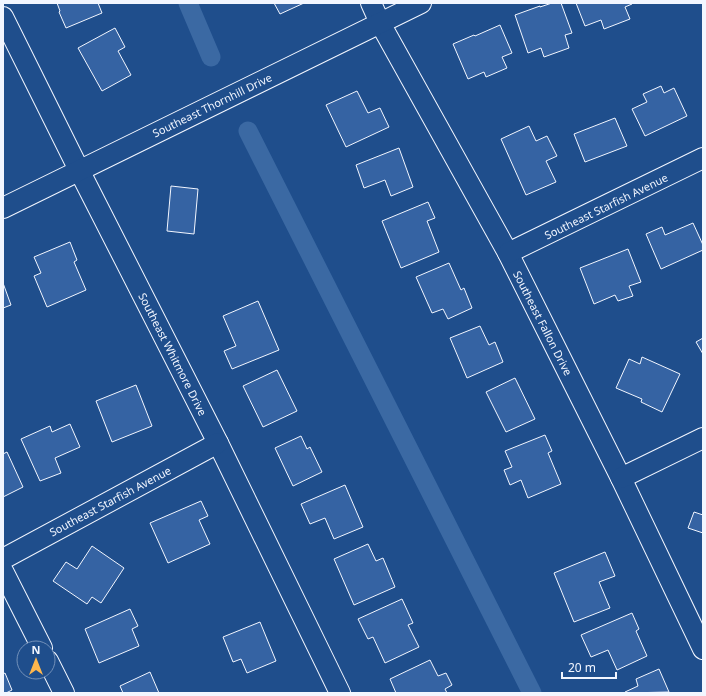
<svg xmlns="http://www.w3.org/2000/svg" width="706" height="696" font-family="'Noto Sans',sans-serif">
  <rect width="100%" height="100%" fill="#1f4e8c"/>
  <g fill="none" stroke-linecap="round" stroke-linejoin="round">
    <g stroke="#3b69a3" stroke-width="19">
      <path d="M188 3 211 57"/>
      <path d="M248 131 532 693"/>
    </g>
  </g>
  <g fill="#3563a3" stroke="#f2f6ff">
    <path d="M57 3H98L102 13 66 28 59 12 60 11Z"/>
    <path d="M274 3H304L280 14Z"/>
    <path d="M552 3H561L572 33 565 35 569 48 544 57 541 48 528 53 515 15 540 6V7Z"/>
    <path d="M576 3H632V4L625 7 630 19 604 29 601 20 585 26Z"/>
    <path d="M500 25 512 53 502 57 507 68 486 77 484 72 468 79 453 44 474 35 475 36Z"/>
    <path d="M115 28 125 47 118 51 131 75 102 91 78 48Z"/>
    <path d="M661 86 664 93 674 88 687 116 645 136 632 109 647 102 643 94Z"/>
    <path d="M357 91 368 113 380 108 389 127 346 147 326 105Z"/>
    <path d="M615 118 627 146 585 162 574 134Z"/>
    <path d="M529 126 536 141 547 136 557 156 546 161 556 182 526 195 501 139Z"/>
    <path d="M399 148 413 187 391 196 385 180 364 188 356 165Z"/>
    <path d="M171 186 198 189 194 234 167 231Z"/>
    <path d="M428 202 435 218 427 221 439 252 401 268 382 221Z"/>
    <path d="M693 223 703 245V250L661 269 646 234 662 227 665 235Z"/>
    <path d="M70 242 77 260 74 262 86 290 47 307 34 276 41 273 34 257Z"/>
    <path d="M628 249 641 282 629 286 633 296 618 301 615 295 594 304 580 268Z"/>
    <path d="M449 263 461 290 464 288 472 308 448 319 443 309 432 313 416 277Z"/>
    <path d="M3 283 11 305 3 308Z"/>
    <path d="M258 301 279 350 232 369 224 351 236 346 223 316Z"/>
    <path d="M480 326 489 345 495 342 503 362 467 378 450 338Z"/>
    <path d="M703 338V354L696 342Z"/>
    <path d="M642 357 680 374 662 412 641 402 642 399 616 388 629 359 640 364Z"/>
    <path d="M277 370 297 411 263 427 243 386Z"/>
    <path d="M515 378 535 419 506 432 486 392Z"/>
    <path d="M136 385 152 426 112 442 96 401Z"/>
    <path d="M70 424 80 447 55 458 61 473 40 481 21 439 50 426 52 432Z"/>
    <path d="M545 435 552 451 548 453 561 484 528 498 521 480 510 485 504 470 512 467 505 451Z"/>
    <path d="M301 436 307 449 310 447 322 472 293 486 275 448Z"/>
    <path d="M7 452 23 487 3 497V454Z"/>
    <path d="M345 485 363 527 334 539 325 518 310 524 301 504Z"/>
    <path d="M201 501 208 516 199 520 210 544 168 563 150 523Z"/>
    <path d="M694 512 703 515V514V533L688 528Z"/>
    <path d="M368 544 376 561 383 558 395 587 354 605 334 559Z"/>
    <path d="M92 546 124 568 101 603 92 597 87 604 53 581 66 562 77 569Z"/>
    <path d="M605 552 615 576 599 582 610 608 574 622 554 573Z"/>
    <path d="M402 599 413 623 408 625 419 647 385 663 373 637 368 639 358 619Z"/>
    <path d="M130 609 138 626 132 629 139 646 99 663 85 629Z"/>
    <path d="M632 613 639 629 636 631 647 656 617 670 608 650 591 657 581 635Z"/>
    <path d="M260 622 276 661 247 673 241 659 233 662 223 637Z"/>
    <path d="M430 660 438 676 446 673 452 685 445 689 447 693H396L390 679Z"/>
    <path d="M659 669 669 692 626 693 625 692 638 686 636 679Z"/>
    <path d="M150 672 159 693H123L120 686Z"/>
    <path d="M5 673 12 690 6 693H3V674Z"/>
  </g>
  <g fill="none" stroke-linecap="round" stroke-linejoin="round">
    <g stroke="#f2f6ff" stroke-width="22">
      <g id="minor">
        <path d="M371 3 380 23 508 253 621 478 703 649"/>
        <path d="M3 17 79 170 218 443 340 693"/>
        <path d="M3 208 421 3"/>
        <path d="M508 253 703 158"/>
        <path d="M621 478 703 438"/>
        <path d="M3 559 218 443"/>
        <path d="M3 571 42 648"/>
        <path d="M48 661 64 693"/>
      </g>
    </g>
    <use href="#minor" stroke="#1f4e8c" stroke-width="20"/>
  </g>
  <g text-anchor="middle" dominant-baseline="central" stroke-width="3" stroke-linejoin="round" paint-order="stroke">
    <g font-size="11" fill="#f2f6ff" stroke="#1f4e8c">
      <text transform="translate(212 105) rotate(-26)">Southeast Thornhill Drive</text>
      <text transform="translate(606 206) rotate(-26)">Southeast Starfish Avenue</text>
      <text transform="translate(543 323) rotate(63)">Southeast Fallon Drive</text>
      <text transform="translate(173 354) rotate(63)">Southeast Whitmore Drive</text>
      <text transform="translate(110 501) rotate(-28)">Southeast Starfish Avenue</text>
    </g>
  </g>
  <rect width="706" height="696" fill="none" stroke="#f2f6ff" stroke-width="8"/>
  <g transform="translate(36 660)"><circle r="19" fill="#1f4e8c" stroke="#7391ba"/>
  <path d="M0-3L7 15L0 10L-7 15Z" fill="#ffb74d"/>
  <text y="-6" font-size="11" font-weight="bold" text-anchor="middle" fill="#f2f6ff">N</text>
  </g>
  <path d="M562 672v6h54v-6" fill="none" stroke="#f2f6ff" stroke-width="2"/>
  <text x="568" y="672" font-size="12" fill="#f2f6ff" stroke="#1f4e8c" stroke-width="3" paint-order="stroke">20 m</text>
</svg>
